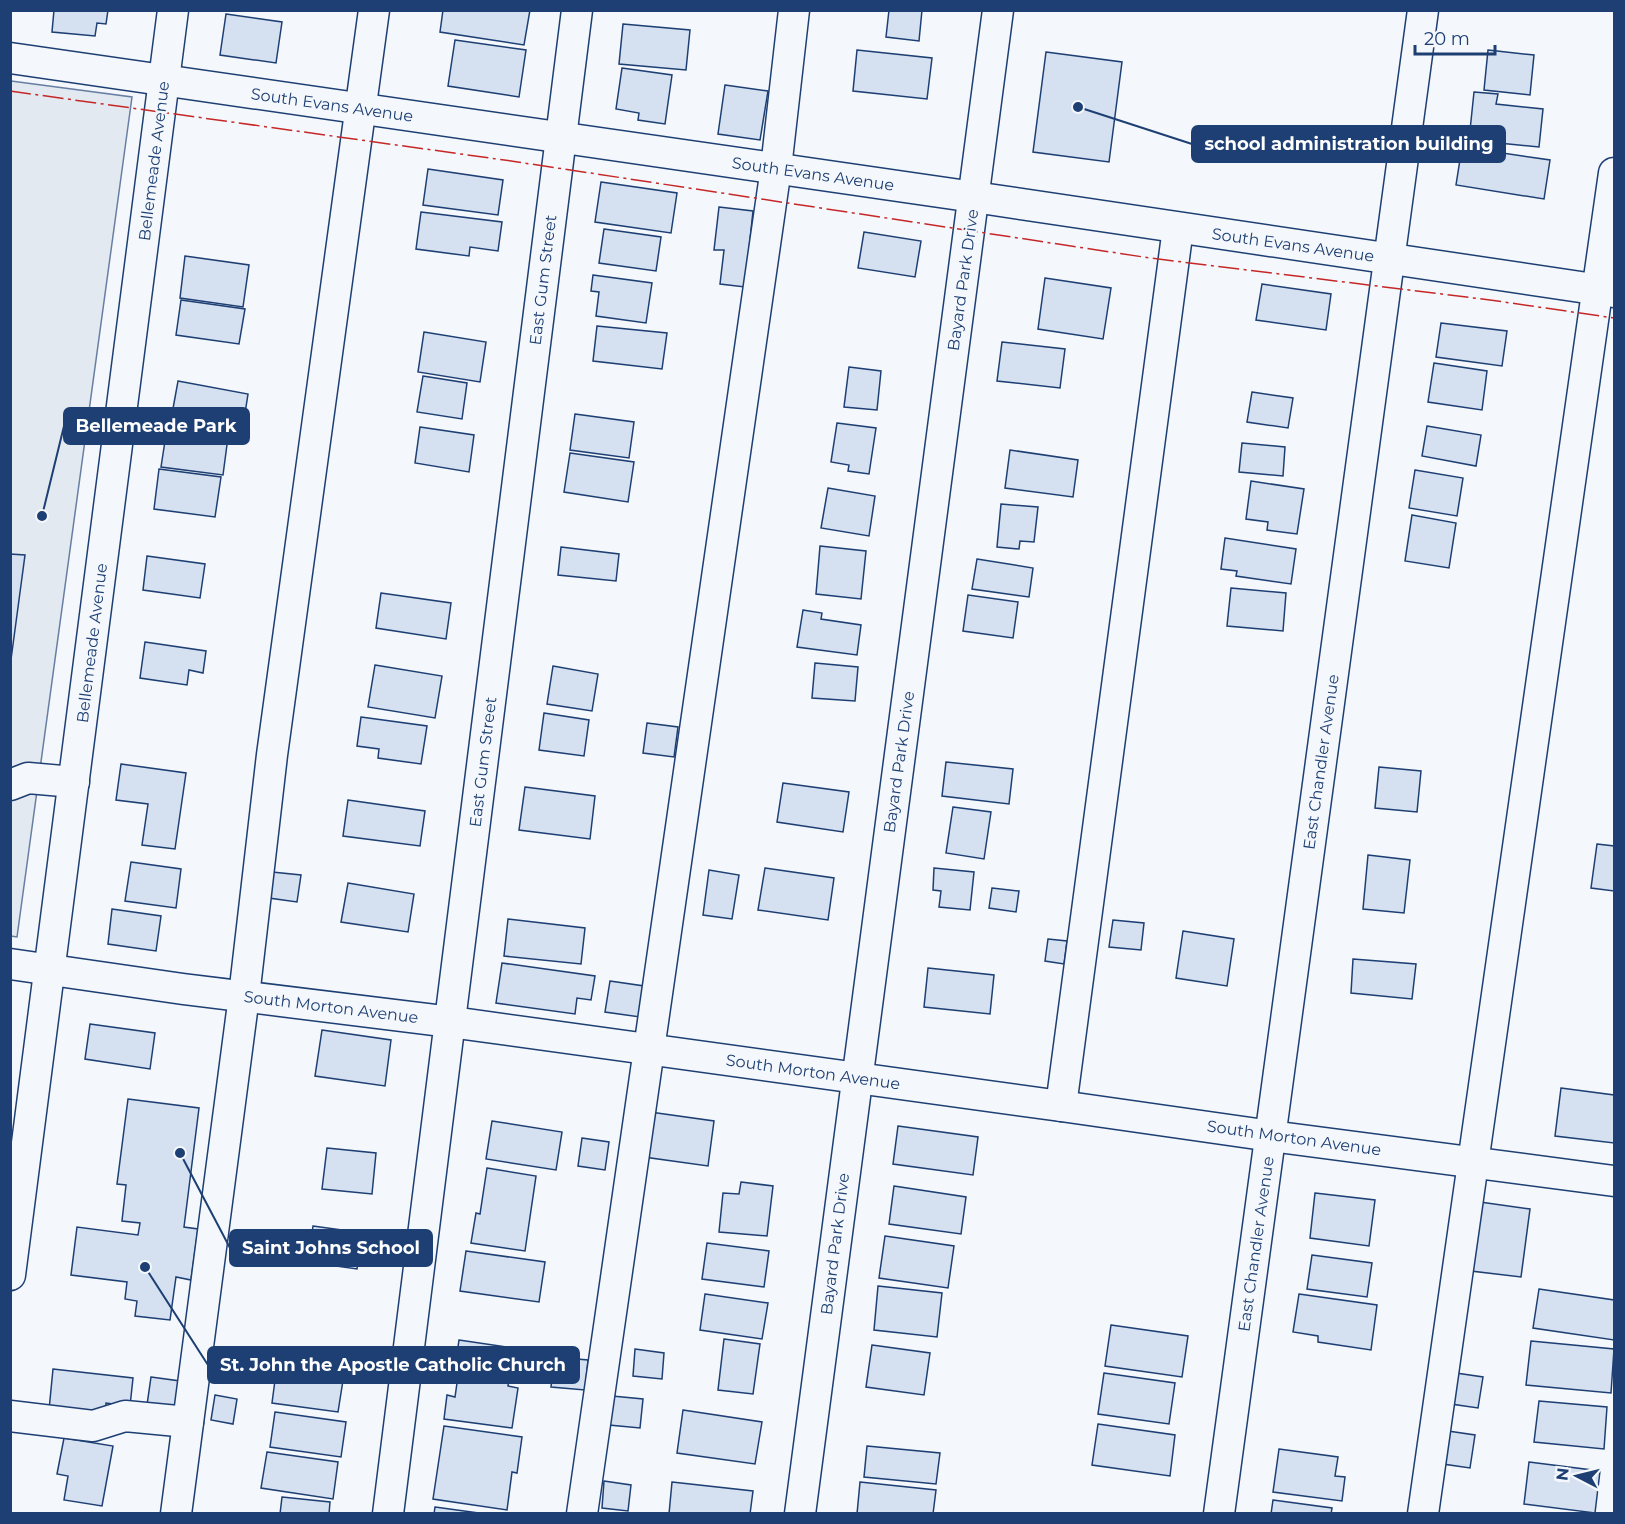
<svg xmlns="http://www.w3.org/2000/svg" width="1625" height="1524" font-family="Montserrat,sans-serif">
  <rect width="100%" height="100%" fill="#f4f7fb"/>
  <path fill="#e3e9f0" stroke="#687fa3" stroke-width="1.5" d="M11 81 132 97 17 937 11 936Z"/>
  <g fill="#d5e0f0" stroke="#1d3f73" stroke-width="1.5">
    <path d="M54 10H108L106 24 97 23 95 36 52 32Z"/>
    <path d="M443 10H530L524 45 440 32Z"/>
    <path d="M889 10H922L919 41 886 37Z"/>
    <path d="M226 14 282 22 276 63 220 55Z"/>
    <path d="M623 24 690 30 686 70 619 64Z"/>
    <path d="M455 40 526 50 519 97 448 86Z"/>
    <path d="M857 50 932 58 927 99 853 91Z"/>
    <path d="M1488 50 1534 55 1530 95 1484 90Z"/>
    <path d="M1046 52 1122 62 1109 162 1033 152Z"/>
    <path d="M622 68 672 75 665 124 638 120 639 113 616 109Z"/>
    <path d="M725 85 768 91 760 140 718 134Z"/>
    <path d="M1474 92 1498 94 1496 104 1543 109 1539 147 1469 140Z"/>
    <path d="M1462 147 1550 160 1544 199 1456 185Z"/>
    <path d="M428 169 503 180 498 215 423 205Z"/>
    <path d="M601 182 677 193 671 233 595 222Z"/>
    <path d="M719 207 753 211 745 287 720 284 724 250H714Z"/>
    <path d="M421 212 502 222 498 251 470 247 469 256 416 249Z"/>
    <path d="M604 229 661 237 656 271 599 263Z"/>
    <path d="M864 232 921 241 915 277 858 268Z"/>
    <path d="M185 256 249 265 243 307 180 298Z"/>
    <path d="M593 275 652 283 646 323 596 316 599 292 591 291Z"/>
    <path d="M1045 278 1111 288 1103 339 1038 329Z"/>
    <path d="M1262 284 1331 294 1326 330 1256 320Z"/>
    <path d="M181 300 245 309 239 344 176 335Z"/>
    <path d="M1441 323 1507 331 1502 366 1436 357Z"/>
    <path d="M597 326 667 333 662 369 593 361Z"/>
    <path d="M424 332 486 342 480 382 418 372Z"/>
    <path d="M1002 342 1065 349 1060 388 997 381Z"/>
    <path d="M1434 363 1487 371 1482 410 1428 402Z"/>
    <path d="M849 367 881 371 877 410 844 407Z"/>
    <path d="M423 376 467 383 462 419 417 412Z"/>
    <path d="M178 381 248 394 243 426 172 414Z"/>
    <path d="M1252 392 1293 398 1288 428 1247 422Z"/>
    <path d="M575 414 634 422 629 458 570 450Z"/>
    <path d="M837 423 876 428 869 474 848 471 849 465 831 462Z"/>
    <path d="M1427 426 1481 435 1476 466 1422 456Z"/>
    <path d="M420 427 474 435 469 472 415 463Z"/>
    <path d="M167 428 228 437 223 475 161 467Z"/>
    <path d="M1242 443 1285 447 1283 476 1239 472Z"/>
    <path d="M1010 450 1078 460 1073 497 1005 488Z"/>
    <path d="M570 453 634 462 628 502 564 492Z"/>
    <path d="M159 469 221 477 215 517 154 509Z"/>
    <path d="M1415 470 1463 478 1457 516 1409 508Z"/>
    <path d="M1251 481 1304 489 1297 534 1267 530 1268 522 1246 519Z"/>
    <path d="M828 488 875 496 869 536 821 528Z"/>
    <path d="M1001 504 1038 507 1034 542 1020 541 1019 549 997 547Z"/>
    <path d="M1412 515 1456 523 1449 568 1405 561Z"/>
    <path d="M1225 538 1296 549 1291 584 1236 576 1237 571 1221 569Z"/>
    <path d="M820 546 866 551 861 599 816 594Z"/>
    <path d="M561 547 619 554 616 581 558 575Z"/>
    <path d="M10 554 25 555 10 667Z"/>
    <path d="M147 556 205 564 200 598 143 590Z"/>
    <path d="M977 559 1033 568 1029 597 972 589Z"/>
    <path d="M1231 588 1286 593 1283 631 1227 626Z"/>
    <path d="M381 593 451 603 446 639 376 628Z"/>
    <path d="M968 595 1018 602 1013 638 963 631Z"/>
    <path d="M803 610 822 613 821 619 861 625 857 655 797 647Z"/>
    <path d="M145 642 206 651 203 673 189 670 187 685 140 678Z"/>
    <path d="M815 663 858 667 855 701 812 698Z"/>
    <path d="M375 665 442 676 435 718 368 707Z"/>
    <path d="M553 666 598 674 592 711 547 704Z"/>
    <path d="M544 713 589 720 584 756 539 750Z"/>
    <path d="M361 717 427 726 421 764 378 758 379 749 357 746Z"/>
    <path d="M647 723 678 727 674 757 643 753Z"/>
    <path d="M946 762 1013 769 1009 804 942 796Z"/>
    <path d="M121 764 186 773 175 849 142 845 148 804 116 800Z"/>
    <path d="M1379 767 1421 771 1417 812 1375 808Z"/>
    <path d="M783 783 849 792 843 832 777 822Z"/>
    <path d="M525 787 595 796 590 839 519 830Z"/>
    <path d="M348 800 425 811 420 846 343 836Z"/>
    <path d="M953 807 991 812 984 859 946 853Z"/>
    <path d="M1597 844 1614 846V891L1591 888Z"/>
    <path d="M1368 855 1410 860 1404 913 1363 909Z"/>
    <path d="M131 862 181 869 176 908 125 901Z"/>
    <path d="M765 868 834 878 828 920 758 910Z"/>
    <path d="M934 868 974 872 970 910 939 907 941 891 933 890Z"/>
    <path d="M709 870 739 875 732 919 703 915Z"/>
    <path d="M272 872 301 875 297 902 269 898Z"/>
    <path d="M348 883 414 894 408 932 341 922Z"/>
    <path d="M992 888 1019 891 1016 912 989 908Z"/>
    <path d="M112 909 161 916 156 951 108 944Z"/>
    <path d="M508 919 585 928 581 964 504 956Z"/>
    <path d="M1113 920 1144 923 1141 950 1109 947Z"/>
    <path d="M1183 931 1234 939 1227 986 1176 978Z"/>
    <path d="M1048 939 1067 941 1064 964 1045 961Z"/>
    <path d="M1353 959 1416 964 1412 999 1351 993Z"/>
    <path d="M502 963 595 976 591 1000 577 998 575 1014 496 1003Z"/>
    <path d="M928 968 994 975 990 1014 924 1007Z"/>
    <path d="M610 981 644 986 640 1017 605 1012Z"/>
    <path d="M90 1024 155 1033 150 1069 85 1059Z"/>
    <path d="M322 1030 391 1040 385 1086 315 1076Z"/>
    <path d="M1561 1088 1614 1095V1143L1555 1136Z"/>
    <path d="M128 1099 199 1108 184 1227 198 1229 191 1280 176 1277 170 1320 135 1316 137 1301 125 1299 127 1282 71 1275 77 1227 138 1235 140 1223 122 1221 126 1185 117 1184Z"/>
    <path d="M650 1112 714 1121 708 1166 644 1157Z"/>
    <path d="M492 1121 562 1132 556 1170 486 1159Z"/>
    <path d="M898 1126 978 1137 973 1175 893 1164Z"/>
    <path d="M582 1138 609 1142 605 1170 578 1166Z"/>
    <path d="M327 1148 376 1153 372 1194 322 1189Z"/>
    <path d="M487 1168 536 1176 525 1251 471 1243 476 1213 480 1214Z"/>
    <path d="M741 1182 773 1186 767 1236 719 1232 723 1193 739 1194Z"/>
    <path d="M894 1186 966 1197 961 1234 889 1224Z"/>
    <path d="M1315 1193 1375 1200 1369 1246 1310 1238Z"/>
    <path d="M1480 1202 1530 1209 1521 1277 1471 1271Z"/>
    <path d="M313 1226 363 1233 357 1269 308 1262Z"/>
    <path d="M885 1236 954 1246 948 1288 879 1278Z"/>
    <path d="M707 1243 769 1251 764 1287 702 1279Z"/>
    <path d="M466 1251 545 1262 539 1302 460 1291Z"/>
    <path d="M1312 1255 1372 1263 1367 1297 1307 1289Z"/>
    <path d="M878 1286 942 1293 937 1337 874 1330Z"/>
    <path d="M1539 1289 1614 1300V1340L1533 1328Z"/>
    <path d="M705 1294 768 1303 762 1339 700 1330Z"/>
    <path d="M1299 1294 1377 1305 1371 1350 1318 1342V1336L1293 1332Z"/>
    <path d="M1111 1325 1188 1336 1182 1377 1105 1366Z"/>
    <path d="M724 1339 760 1344 753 1394 718 1390Z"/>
    <path d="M459 1340 513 1348 508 1386 518 1388 512 1428 444 1419 447 1395 455 1397 458 1376 454 1375Z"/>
    <path d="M1531 1341 1614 1349 1611 1393 1526 1385Z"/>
    <path d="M872 1345 930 1353 924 1395 866 1387Z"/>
    <path d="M635 1349 664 1353 662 1379 633 1376Z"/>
    <path d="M554 1357 588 1360 585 1390 551 1387Z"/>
    <path d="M277 1365 344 1374 338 1412 272 1403Z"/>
    <path d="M53 1369 133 1378 130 1406 106 1403 105 1416 49 1410Z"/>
    <path d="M1104 1373 1175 1383 1169 1424 1098 1414Z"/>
    <path d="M1456 1373 1483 1377 1478 1408 1451 1404Z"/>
    <path d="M151 1377 180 1381 175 1410 147 1405Z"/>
    <path d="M215 1395 237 1399 233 1424 211 1420Z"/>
    <path d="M612 1396 643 1399 640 1428 609 1425Z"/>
    <path d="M1539 1401 1607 1407 1604 1449 1534 1442Z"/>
    <path d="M683 1410 762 1422 755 1464 677 1453Z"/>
    <path d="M275 1412 346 1422 341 1457 270 1447Z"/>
    <path d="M1098 1424 1175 1435 1170 1476 1092 1465Z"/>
    <path d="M444 1426 522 1437 517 1473 512 1472 507 1510 433 1499Z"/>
    <path d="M1448 1431 1475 1435 1470 1468 1443 1464Z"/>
    <path d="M64 1438 113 1446 102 1506 64 1500 68 1476 57 1474Z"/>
    <path d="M867 1446 940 1453 936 1484 864 1477Z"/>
    <path d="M1279 1449 1338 1457 1335 1476 1345 1477 1342 1501 1273 1492Z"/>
    <path d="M267 1452 338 1462 333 1499 261 1488Z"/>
    <path d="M1529 1462 1600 1471 1595 1513 1524 1504Z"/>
    <path d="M604 1481 631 1485 628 1511 602 1508Z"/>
    <path d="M672 1482 753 1491 750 1514H669Z"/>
    <path d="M860 1482 936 1490 933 1514H857Z"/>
    <path d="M282 1497 330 1502 329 1514H280Z"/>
    <path d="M1273 1500 1332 1508 1331 1514H1271Z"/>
    <path d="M435 1507 486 1514H434Z"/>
  </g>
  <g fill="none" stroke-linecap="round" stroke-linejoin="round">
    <g stroke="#1d3f73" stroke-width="33">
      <g id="minor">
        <path d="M10 58 974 197 1614 292"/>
        <path d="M10 785 28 778 74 782"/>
        <path d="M10 964 183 989 451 1022 1061 1106 1271 1136 1614 1181"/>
        <path d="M1061 1106 1178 228"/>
        <path d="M10 1275 173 10"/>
        <path d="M10 1416 93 1426 125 1416 188 1422"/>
        <path d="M176 1514 244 996 272 755 374 10"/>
        <path d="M388 1514 577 10"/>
        <path d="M582 1514 776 168 794 10"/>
        <path d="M800 1514 998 10"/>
        <path d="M1219 1514 1423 10"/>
        <path d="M1423 1514 1614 173"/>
      </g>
    </g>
    <use href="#minor" stroke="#f4f7fb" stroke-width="30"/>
    <path stroke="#c62828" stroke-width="1.5" stroke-dasharray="21 4.5 3 4.5" stroke-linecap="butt" d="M10 91 511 161 1150 258 1490 300 1614 318"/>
  </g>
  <g text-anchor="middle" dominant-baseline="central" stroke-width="4.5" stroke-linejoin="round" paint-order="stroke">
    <g font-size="16" fill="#1d3f73" stroke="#f4f7fb">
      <text transform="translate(332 105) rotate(8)">South Evans Avenue</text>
      <text transform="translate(154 161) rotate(-83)">Bellemeade Avenue</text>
      <text transform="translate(813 174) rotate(8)">South Evans Avenue</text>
      <text transform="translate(1293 245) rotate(8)">South Evans Avenue</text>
      <text transform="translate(543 280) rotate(-83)">East Gum Street</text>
      <text transform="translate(963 280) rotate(-82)">Bayard Park Drive</text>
      <text transform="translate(92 643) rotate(-83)">Bellemeade Avenue</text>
      <text transform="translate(483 762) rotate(-83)">East Gum Street</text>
      <text transform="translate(899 762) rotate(-82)">Bayard Park Drive</text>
      <text transform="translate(1321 762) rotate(-82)">East Chandler Avenue</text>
      <text transform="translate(331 1007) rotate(7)">South Morton Avenue</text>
      <text transform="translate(813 1072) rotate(8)">South Morton Avenue</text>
      <text transform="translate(1294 1138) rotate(8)">South Morton Avenue</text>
      <text transform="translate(835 1244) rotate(-83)">Bayard Park Drive</text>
      <text transform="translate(1256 1244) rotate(-82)">East Chandler Avenue</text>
    </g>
  </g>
  <path fill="none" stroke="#1d3f73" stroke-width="2" d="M1078 107L1192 144M42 516L64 426M180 1153L230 1248M145 1267L208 1365"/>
  <g fill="#1d3f73" stroke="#f4f7fb" stroke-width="2">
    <circle cx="1078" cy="107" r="6"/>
    <circle cx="42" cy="516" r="6"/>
    <circle cx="180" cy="1153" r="6"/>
    <circle cx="145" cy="1267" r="6"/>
  </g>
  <g fill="#1d3f73" stroke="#1d3f73" stroke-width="2">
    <rect x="1192" y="126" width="313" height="36" rx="6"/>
    <rect x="64" y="408" width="185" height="36" rx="6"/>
    <rect x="230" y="1230" width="202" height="36" rx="6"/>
    <rect x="208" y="1347" width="371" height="36" rx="6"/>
  </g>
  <g font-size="18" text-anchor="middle" font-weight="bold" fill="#fff">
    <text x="1349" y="150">school administration building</text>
    <text x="156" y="432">Bellemeade Park</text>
    <text x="331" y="1254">Saint Johns School</text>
    <text x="393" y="1371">St. John the Apostle Catholic Church</text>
  </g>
  <rect width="1625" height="1524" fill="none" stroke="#1d3f73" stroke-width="24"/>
  <g transform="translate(1577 1476) rotate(277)" stroke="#f4f7fb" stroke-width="4.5" paint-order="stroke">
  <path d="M0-4.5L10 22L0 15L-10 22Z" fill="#1d3f73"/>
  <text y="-9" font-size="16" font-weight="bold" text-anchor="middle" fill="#1d3f73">N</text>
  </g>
  <path d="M1415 45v9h80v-9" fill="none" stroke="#1d3f73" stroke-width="3"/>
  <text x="1424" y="45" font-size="18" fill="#1d3f73" stroke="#f4f7fb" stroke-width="4.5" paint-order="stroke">20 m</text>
</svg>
